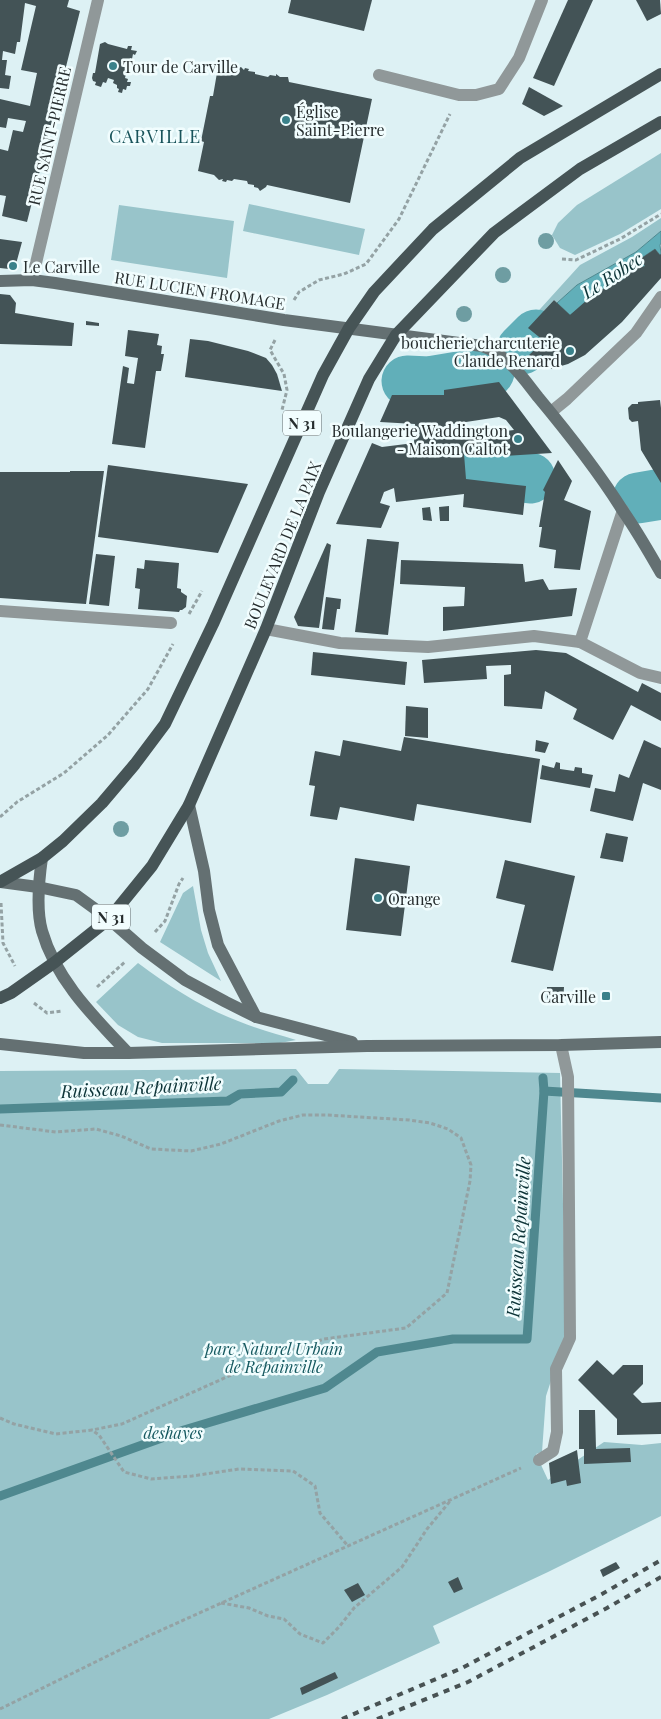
<svg xmlns="http://www.w3.org/2000/svg" width="661" height="1719" font-family="'Playfair Display',serif">
  <rect width="100%" height="100%" fill="#ddf1f4"/>
  <g fill="#98c4ca">
    <path d="M661 153V209L620 234 575 255 560 248 552 235 558 223 577 205Z"/>
    <path d="M249 204 365 229 359 255 243 231Z"/>
    <path d="M119 205 234 221 227 278 111 260Z"/>
    <path d="M661 218V231L636 252 577 285 557 303 554 300 520 337 512 340 580 265 632 237Z"/>
    <path d="M193 886 201 930 208 953 221 981 160 942 183 893Z"/>
    <path d="M138 963C169 986 201 1007 238 1021 257 1029 277 1034 296 1040L280 1043H162L138 1037 118 1025 96 1002Z"/>
    <path d="M296 1069 308 1084H328L339 1069 560 1073 566 1335 546 1396 542 1452 536 1454 548 1480 604 1442 642 1445 661 1443V1516L548 1572 433 1626 440 1643 327 1695 269 1719H0V1071Z"/>
  </g>
  <path fill="#61afb9" stroke="#4f888f" d="M661 231V243L660 245 661 254 660 255 655 249 640 259 645 266 642 267 638 262 621 274 624 279 570 315 557 303 577 285 636 252Z"/>
  <g fill="none" stroke-linecap="round" stroke-linejoin="round">
    <g stroke="#4f888f" stroke-width="9">
      <path d="M544 1091 661 1098"/>
      <path d="M0 1109 228 1101 240 1094 281 1092 293 1080"/>
      <path d="M0 1496 184 1430 325 1388 377 1352 453 1339H527L544 1091 543 1078"/>
    </g>
    <g stroke="#61afb9" stroke-width="51">
      <path d="M522 349 536 335"/>
      <path d="M407 381 429 382 489 372"/>
      <path d="M474 467 530 478"/>
      <path d="M638 498 661 494"/>
    </g>
  </g>
  <g fill="#435356" fill-rule="evenodd">
    <path d="M0 0H69L67 7 80 11 27 222 2 216 6 196 0 195V149L8 151 13 130 23 132 26 121 8 118 6 128 0 127V99L30 106 37 73 21 70 36 6 25 3 20 42H17L15 54 3 51 2 60H7L5 75 11 76 9 89 0 88Z"/>
    <path d="M291 0H372L364 31 288 13Z"/>
    <path d="M568 0H593L554 86 533 78Z"/>
    <path d="M636 0H660L661 14 647 21Z"/>
    <path d="M105 42 108 44 127 49 128 46H132L131 50 137 51 135 55 133 54 132 59 130 58 125 78 128 79 127 82H131L130 86H127L126 90 123 89 122 93 118 92 119 89 117 88V85L113 83 114 80 108 78 106 83 103 82 101 87 95 85 96 82 93 81 92 78 93 73H95L100 44Z"/>
    <path d="M218 67 235 70 241 67 244 70 245 68 249 69 248 71 255 72V74L268 77 270 75 276 76V74L280 77H288L289 82 372 99 350 203 267 185 266 187 260 191 258 188 254 187V185L248 184 247 181 234 179 232 181 227 180 226 182 222 181 223 179 219 180 214 175 198 171 204 142 201 141 210 96H213Z"/>
    <path d="M529 87 563 106 544 116 522 104Z"/>
    <path d="M0 239 22 242 16 264 9 269 0 268Z"/>
    <path d="M655 249 660 255 661 254V278L622 322 585 355 568 364 551 369 541 355 533 359 529 355 544 341 528 328 554 300 570 315 596 292 624 279 621 274 639 262 642 267 645 266 640 259Z"/>
    <path d="M0 294 10 295 16 303 15 313 74 323 72 346 0 344Z"/>
    <path d="M86 321 99 323V326L86 325Z"/>
    <path d="M128 330 159 334 157 345 162 346 161 354H164L161 371H156L145 448 112 444 123 366 129 368 127 383 134 384 138 358 125 356Z"/>
    <path d="M190 339 208 341 248 351 266 358 272 365 277 374 282 391 185 377Z"/>
    <path d="M499 382 552 453 504 456 464 454 466 479 526 486 523 515 463 507 464 494 396 502 394 488 384 492 380 503 390 506 381 528 336 524 372 443 382 447 414 443 415 424 380 422 392 395H444V390ZM499 417 506 420 514 430 446 438V425Z"/>
    <path d="M660 400 661 408V483L641 450 638 421 632 422 629 419 628 408 632 404H638V402Z"/>
    <path d="M558 460 572 481 564 500 591 511 580 570 554 568 556 550 539 547 542 527H539L545 492 543 490Z"/>
    <path d="M108 465 248 484 218 553 98 537Z"/>
    <path d="M70 471H104L86 604 0 598V472H70Z"/>
    <path d="M449 506V521H440L439 507Z"/>
    <path d="M430 507 432 521 423 520 422 508Z"/>
    <path d="M367 539 399 542 388 635 355 632Z"/>
    <path d="M327 543 331 545 319 628 298 626 294 617Z"/>
    <path d="M96 554 115 556 109 606 89 604Z"/>
    <path d="M145 560 179 563 177 588 181 589V592L187 596 186 607 182 610H180L179 612 138 609 140 589 135 588 137 568 144 569Z"/>
    <path d="M401 560 523 564 525 582 543 579 549 590 577 588 572 616 443 631V607L464 606 465 587 400 584Z"/>
    <path d="M326 597 341 599 340 609H337L334 630 322 629Z"/>
    <path d="M536 650 566 653 638 692 642 683 661 693V721L631 705 613 740 573 719 577 709 545 691 542 709 504 706V675L511 674V665L486 666 487 679 424 683 422 660Z"/>
    <path d="M313 652 407 662 405 685 311 675Z"/>
    <path d="M406 706 428 708V738L405 736Z"/>
    <path d="M404 737 540 759 531 823 417 804 414 821 340 807 337 820 310 816 315 786 309 785 315 751 340 756 343 740 401 751Z"/>
    <path d="M536 740 549 743 545 753 535 751Z"/>
    <path d="M644 740 661 748V790L643 783 633 821 590 811 595 788 615 792 619 774 629 778Z"/>
    <path d="M556 762 560 763V769L574 771 575 767 582 768V773L593 775 590 788 540 779 542 765 554 768Z"/>
    <path d="M606 833 628 837 623 862 600 858Z"/>
    <path d="M355 858 410 866 401 936 346 930Z"/>
    <path d="M505 860 575 876 553 971 511 962 525 905 496 898Z"/>
    <path d="M547 987H564L563 1003H547Z"/>
    <path d="M597 1360 613 1375 623 1365H643V1384L633 1394 642 1403 661 1402V1434L617 1435V1419L578 1380Z"/>
    <path d="M579 1410H595L596 1449 630 1448 631 1462 584 1464V1449H579Z"/>
    <path d="M577 1450 581 1483 567 1486 566 1480 551 1484 549 1463Z"/>
    <path d="M616 1562 620 1568 603 1577 600 1570Z"/>
    <path d="M458 1577 463 1589 454 1593 448 1582Z"/>
    <path d="M358 1583 365 1595 352 1602 344 1590Z"/>
    <path d="M335 1672 338 1678 302 1695 300 1688Z"/>
  </g>
  <g fill="none" stroke-linecap="round" stroke-linejoin="round">
    <g stroke="#94a2a4" stroke-width="3" stroke-dasharray="4 2.5" stroke-linecap="butt">
      <path d="M562 259 576 260 620 239 661 214"/>
      <path d="M294 300 299 292 319 280 344 274 366 264 399 219 450 114"/>
      <path d="M275 340 270 350 284 374 287 390 282 410"/>
      <path d="M189 614 202 591"/>
      <path d="M0 817 17 802 64 773 108 735 148 689 173 644"/>
      <path d="M1 903 3 943 15 966"/>
      <path d="M155 932 165 921 179 884 183 878"/>
      <path d="M97 987 126 961"/>
      <path d="M34 1003 47 1013 62 1011"/>
      <path d="M0 1125 56 1132 96 1129 121 1136 151 1149 191 1151 221 1144 279 1121 303 1115H327L409 1120 430 1123 448 1129 461 1138 471 1165 470 1181 447 1293 406 1328 324 1339 269 1358 122 1424 92 1430"/>
      <path d="M0 1418 14 1424 56 1434 92 1430 99 1435 124 1472 151 1479 192 1476 239 1469 293 1471 315 1486 320 1513 348 1546"/>
      <path d="M221 1603 249 1608 268 1616 284 1619 300 1634 323 1643 339 1627 354 1608 402 1567 427 1529 451 1500"/>
      <path d="M0 1709 146 1637 521 1468"/>
    </g>
    <g stroke="#909899" stroke-width="12">
      <path d="M0 611 171 623"/>
      <path d="M539 1460 553 1451 557 1432 556 1369 570 1338 568 1077 561 1045"/>
    </g>
    <g stroke="#909899" stroke-width="12">
      <path d="M379 75 459 95H476L499 89 519 58 542 0"/>
      <path d="M32 280 98 0"/>
      <path d="M551 412 567 399 636 333 661 297"/>
      <path d="M266 629 340 643 428 647 534 636 580 642 640 673 661 678"/>
      <path d="M580 642 623 510"/>
    </g>
    <g stroke="#647072" stroke-width="12">
      <path d="M0 281 32 280 55 283 284 320 482 346C507 354 523 378 538 397 568 433 598 471 623 511 637 531 649 552 661 573"/>
      <path d="M189 805 204 871 209 910 218 945 256 1017"/>
      <path d="M42 858C39 879 36 910 42 931 56 980 94 1017 128 1053"/>
      <path d="M0 882 38 887 76 895 109 919 142 948 185 980 226 1002 256 1017 352 1042"/>
      <path d="M0 1044 84 1053H128L367 1046 561 1045 661 1042"/>
    </g>
    <g stroke="#465456" stroke-width="12">
      <path d="M0 882 42 858 63 841 102 803 135 764 165 724 213 624 323 375 349 328 374 292 433 229 520 158 661 74"/>
      <path d="M0 998 11 993 55 962 109 919 152 866 189 805 266 629 319 492 369 379 396 335 494 233 580 169 661 122"/>
    </g>
    <g stroke="#485253" stroke-width="4" stroke-dasharray="6 6" stroke-linecap="butt">
      <path d="M342 1719 462 1668 602 1594 661 1560"/>
      <path d="M377 1719 468 1682 607 1608 661 1577"/>
    </g>
  </g>
  <g fill="#6e9da2">
    <circle cx="546" cy="241" r="8"/>
    <circle cx="503" cy="275" r="8"/>
    <circle cx="464" cy="314" r="8"/>
    <circle cx="121" cy="829" r="8"/>
  </g>
  <g fill="#3a818a" stroke="#f1fdfe" stroke-width="2">
    <circle cx="113" cy="66" r="5"/>
    <circle cx="286" cy="120" r="5"/>
    <circle cx="13" cy="266" r="5"/>
    <circle cx="570" cy="351" r="5"/>
    <circle cx="518" cy="439" r="5"/>
    <circle cx="378" cy="898" r="5"/>
    <rect x="601" y="991" width="10" height="10" rx="2.5"/>
  </g>
  <g text-anchor="middle" dominant-baseline="central" stroke-width="5" stroke-linejoin="round" paint-order="stroke">
    <g fill="#f1fdfe" stroke="#636b6c" stroke-width="1">
      <rect x="283" y="410.5" width="38" height="25" rx="4"/>
      <rect x="92" y="904.5" width="38" height="25" rx="4"/>
    </g>
    <g font-size="15" font-weight="bold" fill="#262d2e">
      <text x="302" y="423">N 31</text>
      <text x="111" y="917">N 31</text>
    </g>
    <g font-size="16" fill="#262d2e" stroke="#f1fdfe" text-anchor="start">
      <text x="123" y="66">Tour de Carville</text>
      <text x="296" y="111">Église<tspan x="296" dy="18">Saint-Pierre</tspan></text>
      <text x="23" y="266">Le Carville</text>
      <text x="560" y="342" text-anchor="end">boucherie charcuterie<tspan x="560" dy="18">Claude Renard</tspan></text>
      <text x="508" y="430" text-anchor="end">Boulangerie Waddington<tspan x="508" dy="18">- Maison Caltot</tspan></text>
      <text x="388" y="898">Orange</text>
      <text x="596" y="996" text-anchor="end">Carville</text>
    </g>
    <g font-size="16" fill="#262d2e" stroke="#f1fdfe">
      <text transform="translate(49 136) rotate(-77)">RUE SAINT-PIERRE</text>
      <text transform="translate(200 290) rotate(9)">RUE LUCIEN FROMAGE</text>
      <text transform="translate(282 545) rotate(-68)">BOULEVARD DE LA PAIX</text>
    </g>
    <g font-size="16" font-style="italic" fill="#14585f" stroke="#f1fdfe">
      <text x="274" y="1348">parc Naturel Urbain<tspan x="274" dy="18">de Repainville</tspan></text>
      <text x="173" y="1432">deshayes</text>
    </g>
    <g font-size="18" letter-spacing="1" fill="#18535a" stroke="#f1fdfe">
      <text x="155" y="136">CARVILLE</text>
    </g>
    <g font-size="18" font-style="italic" fill="#0c3337" stroke="#f1fdfe">
      <text transform="translate(612 275) rotate(-33)">Le Robec</text>
      <text transform="translate(141 1087) rotate(-3)">Ruisseau Repainville</text>
      <text transform="translate(518 1237) rotate(-86)">Ruisseau Repainville</text>
    </g>
  </g>
</svg>
